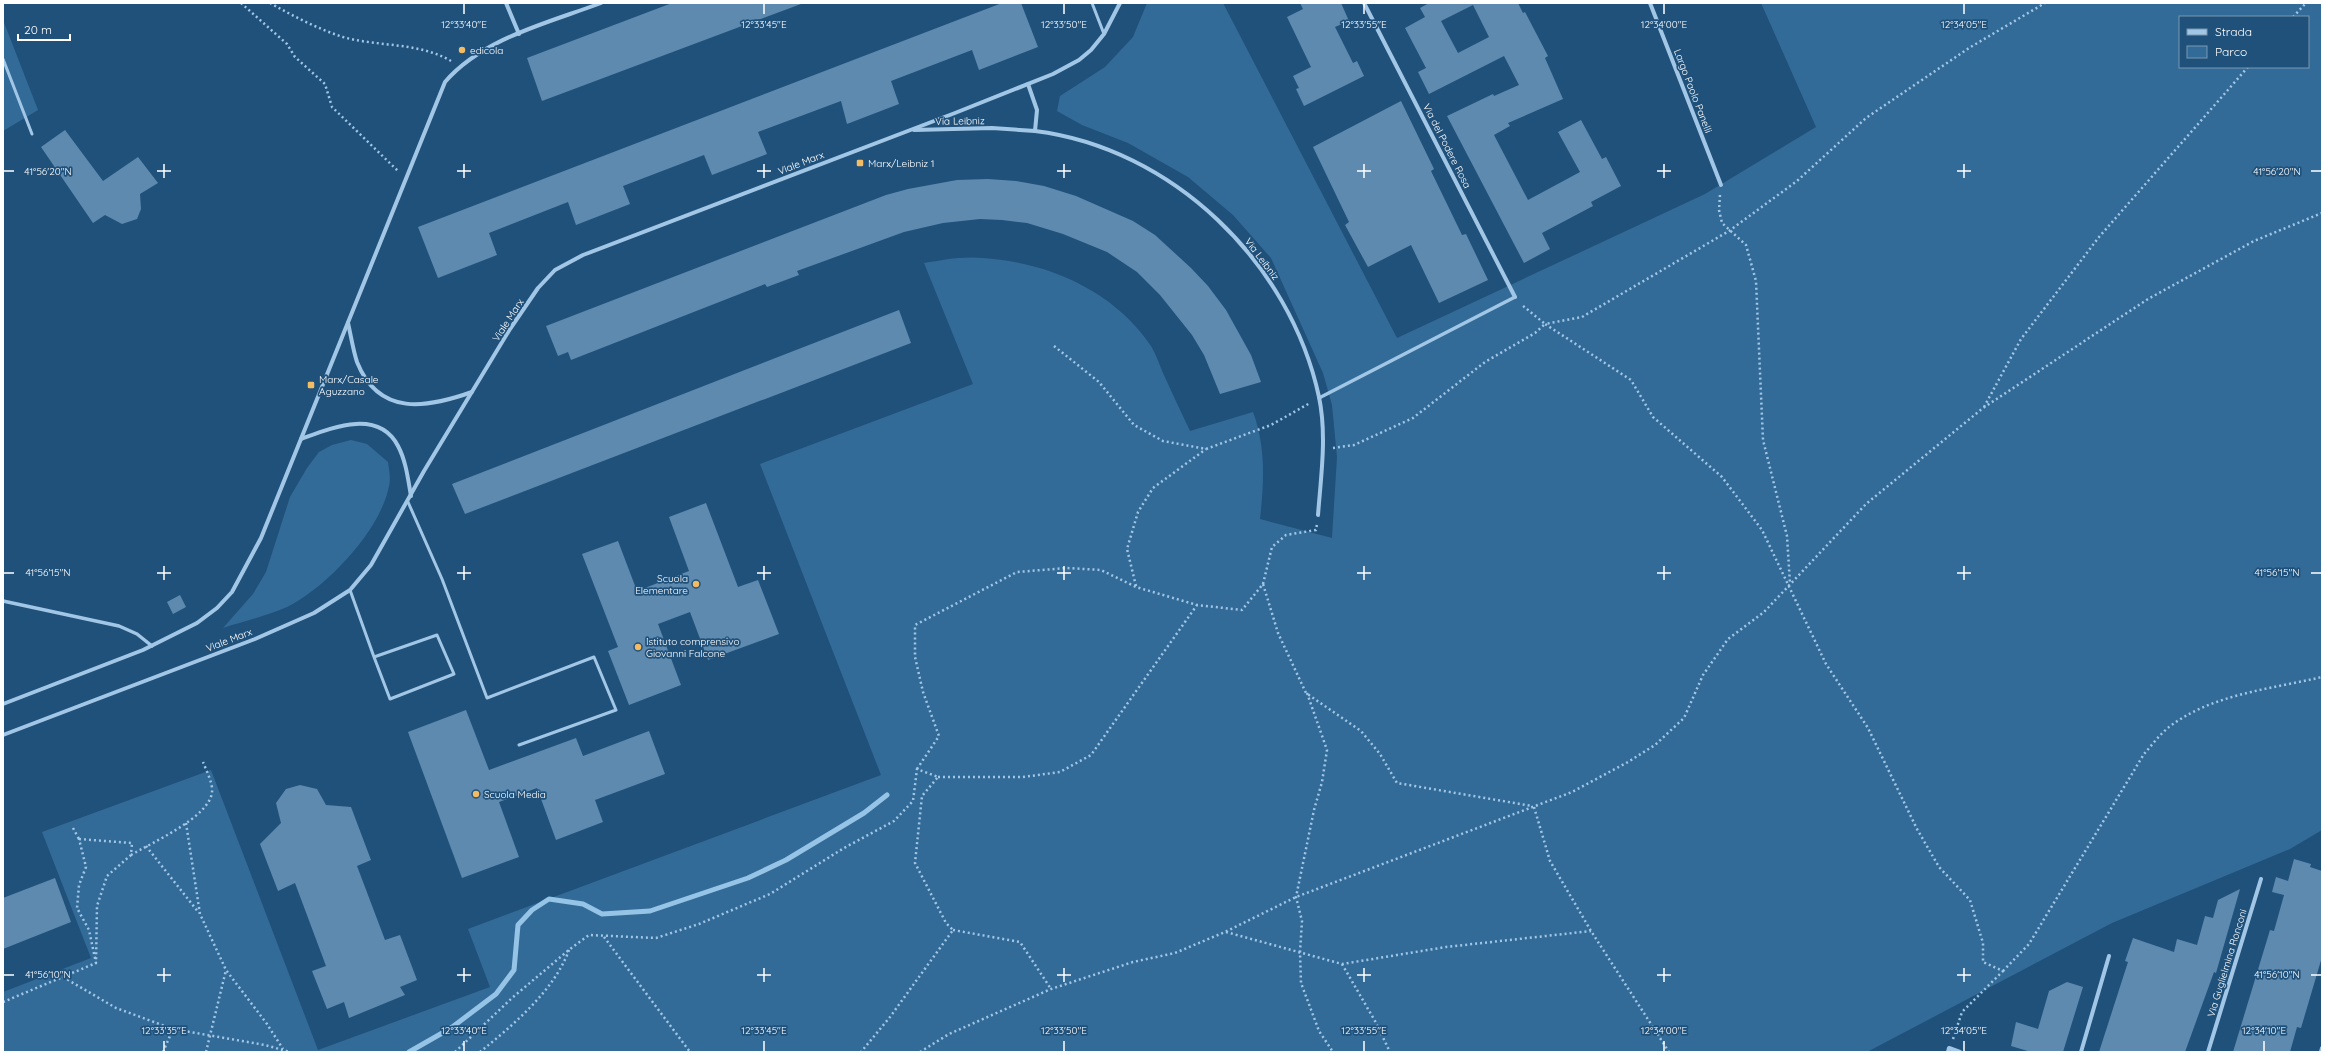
<svg xmlns="http://www.w3.org/2000/svg" width="2325" height="1055" font-family="Quicksand,sans-serif">
  <rect width="100%" height="100%" fill="#20517a"/>
  <g fill="#336b98" fill-rule="evenodd">
    <path d="M1147 3H1223L1397 338 1705 194 1816 127 1761 3H2322V830L2290 849 2112 923 1867 1052H3V992L91 958 42 832 211 770 318 1050 490 987 468 929 881 775 760 464 973 384 924 263C943 260 962 256 982 258 1047 262 1113 290 1151 346 1156 354 1159 364 1163 373 1172 393 1181 412 1190 431L1253 412C1266 447 1264 482 1260 519L1332 538 1337 457 1332 405 1323 373 1271 258 1233 215 1188 177 1128 143 1082 125 1057 111 1060 96 1105 67 1133 37ZM2180 17H2308V67H2180Z"/>
    <path d="M3 20 38 110 3 131Z"/>
    <path d="M351 440 367 444 388 462C389 470 391 479 389 486 381 530 326 588 287 607 267 616 244 621 223 628L253 594 266 572 290 497 307 468 319 452 332 445Z"/>
  </g>
  <g fill="none" stroke-linecap="round" stroke-linejoin="round">
    <path stroke="#96c4e7" stroke-width="5" d="M409 1052 451 1028 496 994 514 970 518 925 532 910 549 899 583 904 602 914 650 911 748 878 786 860 864 813 887 795"/>
  </g>
  <g fill="#5e8aaf" fill-rule="evenodd">
    <path d="M672 3 801 4 542 101 527 58Z"/>
    <path d="M1002 3H1021L1038 47 979 70 972 50 891 81 899 104 847 124 841 101 758 132 767 154 712 175 704 155 623 186 630 204 576 225 568 202 489 233 497 255 438 278 418 227Z"/>
    <path d="M1300 3H1341L1349 21 1335 27 1353 63 1357 61 1364 76 1304 106 1296 89 1299 88 1293 76 1311 67 1287 17 1303 9Z"/>
    <path d="M1429 3H1518L1523 13 1525 12 1548 56 1545 58 1563 99 1508 123 1510 126 1494 135 1528 200 1580 172 1558 132 1581 120 1602 159 1606 157 1621 186 1591 202 1593 206 1542 233 1550 249 1524 263 1447 116 1493 94 1494 96 1519 85 1504 56 1429 94 1418 72 1426 68 1405 28 1425 17 1420 8ZM1473 5 1489 37 1458 53 1441 21Z"/>
    <path d="M1401 101 1434 169 1431 171 1462 235 1466 234 1488 280 1439 303 1411 245 1368 267 1345 225 1349 222 1313 147Z"/>
    <path d="M65 130 103 181 138 157 158 183 140 194 141 209 137 219 122 224 105 215 93 223 41 147Z"/>
    <path d="M988 179 1016 181 1044 186 1076 196 1133 221 1155 235 1191 268 1208 286 1226 310 1251 355 1261 382 1220 394 1204 355 1192 335 1160 295 1137 272 1107 252 1063 234 1027 223 1002 220 980 219 943 223 904 232 797 271 799 275 767 287 765 284 571 360 568 352 558 356 546 326 886 195 908 189 957 180Z"/>
    <path d="M899 310 911 343 465 514 452 484Z"/>
    <path d="M706 503 738 587 758 580 779 634 708 660 690 612 658 624 681 685 629 705 608 651 618 647 582 554 618 541 637 591 689 571 669 517Z"/>
    <path d="M180 595 186 607 173 614 167 602Z"/>
    <path d="M466 710 489 770 576 738 583 756 649 731 665 774 595 800 603 822 556 840 537 788 499 802 519 857 462 878 408 732Z"/>
    <path d="M300 785 317 789 326 805 351 807 371 860 357 866 385 940 400 935 417 980 400 987 405 995 349 1018 344 1002 327 1009 312 971 326 966 295 883 278 891 260 844 281 823 276 803 286 789Z"/>
    <path d="M2294 859 2311 864 2310 867 2322 871V957L2301 1028 2297 1027 2290 1052H2233L2270 930 2274 931 2284 895 2272 892 2276 877 2288 881Z"/>
    <path d="M55 878 71 922 3 949V898Z"/>
    <path d="M2240 889 2216 973 2214 972 2185 1052H2099L2128 962 2125 961 2133 938 2174 952 2177 939 2197 945 2205 916 2213 918 2218 900Z"/>
    <path d="M2067 982 2083 987 2063 1052H2031L2011 1046 2016 1022 2038 1029 2049 991Z"/>
  </g>
  <g fill="none" stroke-linecap="round" stroke-linejoin="round">
    <g stroke="#a2c7e6" stroke-width="2.5" stroke-dasharray="2 3" stroke-linecap="butt">
      <path d="M241 3 287 44 295 57 325 84 332 107 398 171"/>
      <path d="M270 3C293 16 318 29 343 37 378 47 419 42 451 61"/>
      <path d="M2293 17 2306 3"/>
      <path d="M1720 195 1719 210 1722 223 1746 245 1756 281 1763 440 1787 536 1790 584"/>
      <path d="M1054 346 1099 382 1134 425 1163 441 1206 449 1271 425 1310 403"/>
      <path d="M1984 407 2021 339 2099 237 2248 67"/>
      <path d="M1333 448 1354 445 1413 418 1485 362 1535 333 1545 324 1522 305"/>
      <path d="M1263 584 1272 547 1286 535 1316 530 1317 524"/>
      <path d="M1136 586 1127 549 1138 512 1153 488 1206 449"/>
      <path d="M1307 693 1327 750 1322 782 1314 810 1296 897 1302 921 1300 952 1301 983 1319 1031 1333 1052"/>
      <path d="M917 769 939 736 923 692 915 657V625L1017 572 1067 568 1101 570 1136 587 1197 605 1242 610 1263 584 1278 633 1306 693 1361 731 1380 754 1397 783 1532 806"/>
      <path d="M938 777H1023L1060 772 1091 755 1197 605"/>
      <path d="M1534 807 1550 861 1591 931 1669 1052"/>
      <path d="M186 823 200 914 226 970 267 1024 283 1049"/>
      <path d="M73 828 79 839"/>
      <path d="M79 839 132 843 131 855 107 876 97 906 96 963 89 930 77 908 79 885 86 867Z"/>
      <path d="M146 846 199 913"/>
      <path d="M131 855C151 843 210 817 212 792 213 783 206 770 203 762"/>
      <path d="M953 930 1020 942 1051 989"/>
      <path d="M1226 932 1342 964 1446 947 1591 931"/>
      <path d="M604 937 690 1052"/>
      <path d="M1342 964 1375 1021 1390 1052"/>
      <path d="M2003 971 2029 944 2144 754C2152 745 2160 734 2169 727 2212 694 2271 689 2322 677"/>
      <path d="M63 977 116 1008 173 1029"/>
      <path d="M3 1002 96 963"/>
      <path d="M1953 1039 1962 1012 2003 971 1983 962V943L1970 900 1939 867 1917 829 1868 728 1826 664 1762 530 1722 477 1653 417 1631 380 1545 324 1582 317 1729 231 1797 181 1866 118 1969 48 2045 3"/>
      <path d="M163 1052 173 1029 265 1045 290 1052"/>
      <path d="M206 1052 226 970"/>
      <path d="M455 1052 512 998 570 949 589 935 656 938 699 924 770 894 844 848 894 821 913 801 917 769 938 777 922 796 915 863 946 923 953 930 890 1017 861 1052"/>
      <path d="M480 1052C513 1025 554 991 569 950"/>
      <path d="M920 1052 949 1034 1051 989 1133 962 1175 953 1225 932 1296 897 1572 792 1628 762 1655 745 1684 718 1703 675 1728 639 1764 612 1866 504 1983 408 2148 299 2254 241 2322 213"/>
    </g>
    <g stroke="#a2c7e6" stroke-width="3">
      <path d="M1092 3 1104 34"/>
      <path d="M3 59 32 134"/>
      <path d="M408 502 442 579 487 698 594 657 616 710 519 745"/>
      <path d="M350 590 374 657 437 635 454 674 390 699 374 657"/>
    </g>
    <g stroke="#a2c7e6" stroke-width="3.5">
      <path d="M1319 398 1515 297"/>
      <path d="M3 601 119 626 137 634 152 646"/>
    </g>
    <g stroke="#a2c7e6" stroke-width="4">
      <path d="M506 3 519 34"/>
      <path d="M1364 3 1515 297"/>
      <path d="M1650 3 1721 185"/>
      <path d="M914 130 992 128 1035 131 1037 110 1028 84"/>
      <path d="M1035 131C1172 148 1290 262 1319 397 1327 435 1321 476 1318 515"/>
      <path d="M348 323C351 336 353 350 357 362 379 417 427 408 472 392"/>
      <path d="M301 439C331 428 378 408 398 446 406 461 408 479 411 496"/>
      <path d="M3 704 143 650 197 623 217 608 232 592 261 538 445 82C483 38 548 23 601 3"/>
      <path d="M3 735 255 639 314 613 350 590 371 565 424 471 510 329 538 288 555 270 583 255 955 113 1053 74 1079 60 1091 50 1104 34 1120 3"/>
      <path d="M1948 1052 1949 1048 1960 1052"/>
      <path d="M2081 1052 2109 956"/>
      <path d="M2208 1052 2261 879"/>
      <path d="M2321 1052 2322 1048"/>
    </g>
  </g>
  <path fill="none" stroke="#fff" stroke-width="1.5" d="M464 4V14M764 4V14M1064 4V14M1364 4V14M1664 4V14M1964 4V14M164 164V178M464 164V178M764 164V178M1064 164V178M1364 164V178M1664 164V178M1964 164V178M4 171H14M157 171H171M457 171H471M757 171H771M1057 171H1071M1357 171H1371M1657 171H1671M1957 171H1971M2311 171H2321M164 566V580M464 566V580M764 566V580M1064 566V580M1364 566V580M1664 566V580M1964 566V580M4 573H14M157 573H171M457 573H471M757 573H771M1057 573H1071M1357 573H1371M1657 573H1671M1957 573H1971M2311 573H2321M164 968V982M464 968V982M764 968V982M1064 968V982M1364 968V982M1664 968V982M1964 968V982M4 975H14M157 975H171M457 975H471M757 975H771M1057 975H1071M1357 975H1371M1657 975H1671M1957 975H1971M2311 975H2321M164 1041V1051M464 1041V1051M764 1041V1051M1064 1041V1051M1364 1041V1051M1664 1041V1051M1964 1041V1051M2264 1041V1051"/>
  <g fill="#f3bb63" stroke="#20517a" stroke-width="1.5">
    <circle cx="462" cy="50" r="4"/>
    <rect x="856" y="159" width="8" height="8" rx="2"/>
    <rect x="307" y="381" width="8" height="8" rx="2"/>
    <circle cx="696" cy="584" r="4"/>
    <circle cx="638" cy="647" r="4"/>
    <circle cx="476" cy="794" r="4"/>
  </g>
  <g text-anchor="middle" dominant-baseline="central" stroke-width="3.5" stroke-linejoin="round" paint-order="stroke">
    <g font-size="10" fill="#fff" stroke="#20517a" text-anchor="start">
      <text x="470" y="50">edicola</text>
      <text x="868" y="163">Marx/Leibniz 1</text>
      <text x="319" y="379">Marx/Casale<tspan x="319" dy="12">Aguzzano</tspan></text>
      <text x="688" y="578" text-anchor="end">Scuola<tspan x="688" dy="12">Elementare</tspan></text>
      <text x="646" y="641">Istituto comprensivo<tspan x="646" dy="12">Giovanni Falcone</tspan></text>
      <text x="484" y="794">Scuola Media</text>
    </g>
    <g font-size="10" fill="#fff" stroke="#20517a">
      <text transform="translate(1693 91) rotate(69)">Largo Paolo Panelli</text>
      <text transform="translate(960 121) rotate(-1)">Via Leibniz</text>
      <text transform="translate(1447 146) rotate(63)">Via del Podere Rosa</text>
      <text transform="translate(801 163) rotate(-21)">Viale Marx</text>
      <text transform="translate(1262 259) rotate(53)">Via Leibniz</text>
      <text transform="translate(508 320) rotate(-57)">Viale Marx</text>
      <text transform="translate(229 640) rotate(-21)">Viale Marx</text>
      <text transform="translate(2227 963) rotate(-73)">Via Guglielmina Ronconi</text>
    </g>
  </g>
  <g font-size="10" text-anchor="middle" fill="#fff" stroke="#20517a" stroke-width="3.5" stroke-linejoin="round" paint-order="stroke">
    <text x="464" y="28">12°33'40"E</text>
    <text x="764" y="28">12°33'45"E</text>
    <text x="1064" y="28">12°33'50"E</text>
    <text x="1364" y="28">12°33'55"E</text>
    <text x="1664" y="28">12°34'00"E</text>
    <text x="1964" y="28">12°34'05"E</text>
    <text x="48" y="175">41°56'20"N</text>
    <text x="2277" y="175">41°56'20"N</text>
    <text x="48" y="576">41°56'15"N</text>
    <text x="2277" y="576">41°56'15"N</text>
    <text x="48" y="978">41°56'10"N</text>
    <text x="2277" y="978">41°56'10"N</text>
    <text x="164" y="1034">12°33'35"E</text>
    <text x="464" y="1034">12°33'40"E</text>
    <text x="764" y="1034">12°33'45"E</text>
    <text x="1064" y="1034">12°33'50"E</text>
    <text x="1364" y="1034">12°33'55"E</text>
    <text x="1664" y="1034">12°34'00"E</text>
    <text x="1964" y="1034">12°34'05"E</text>
    <text x="2264" y="1034">12°34'10"E</text>
  </g>
  <rect width="2325" height="1055" fill="none" stroke="#ffffff" stroke-width="8"/>
  <rect x="2179" y="16" width="130" height="52" fill="#20517a" stroke="#7997af"/>
  <rect x="2187" y="29" width="20" height="6" fill="#a2c7e6" stroke="#7997af"/>
  <text x="2215" y="36" font-size="12" fill="#ffffff">Strada</text>
  <rect x="2187" y="46" width="20" height="12" fill="#336b98" stroke="#7997af"/>
  <text x="2215" y="56" font-size="12" fill="#ffffff">Parco</text>
  <path d="M18 34v6h52v-6" fill="none" stroke="#ffffff" stroke-width="2"/>
  <text x="24" y="34" font-size="12" fill="#ffffff" stroke="#20517a" stroke-width="3" paint-order="stroke">20 m</text>
</svg>
